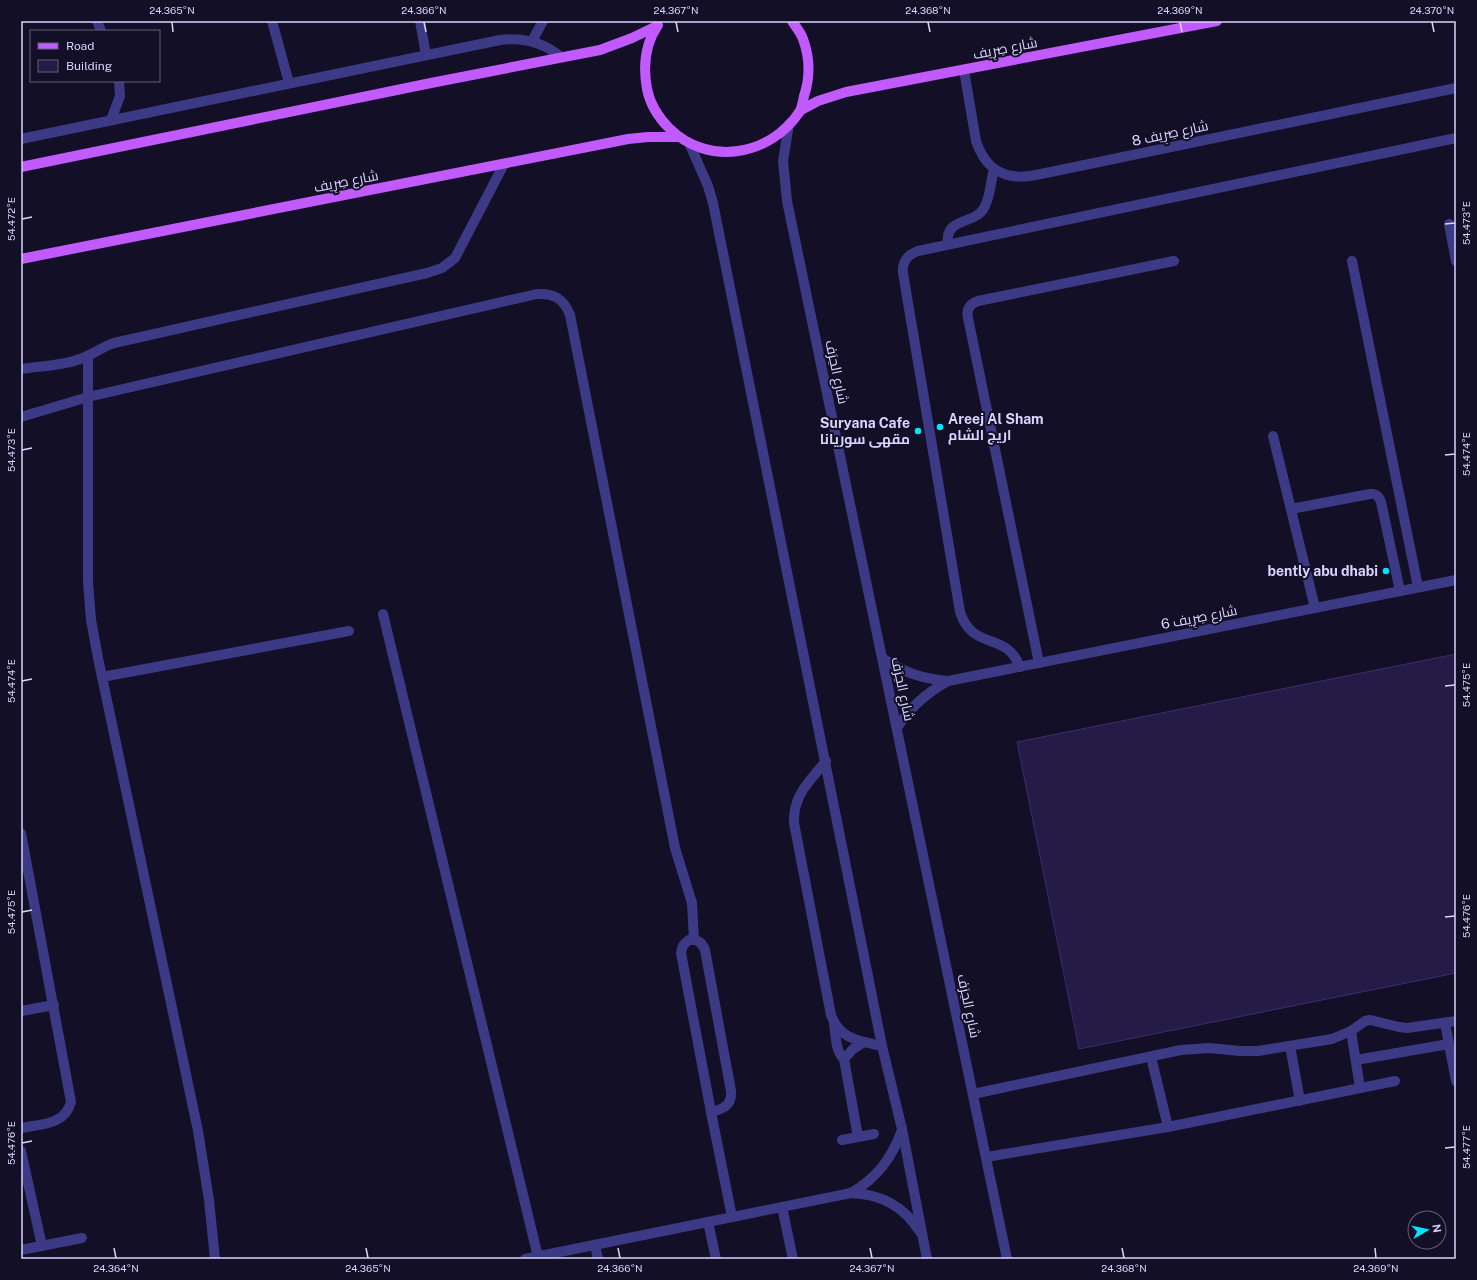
<svg xmlns="http://www.w3.org/2000/svg" width="1477" height="1280" font-family="'Public Sans',Cairo,sans-serif">
  <rect width="100%" height="100%" fill="#130f26"/>
  <path fill="#241b47" stroke="#3b2d73" d="M1456 654V973L1079 1049 1017 742Z"/>
  <g fill="none" stroke-linecap="round" stroke-linejoin="round">
    <g stroke="#3d3a85" stroke-width="10">
      <path d="M97 21 101 31"/>
      <path d="M272 21 289 83"/>
      <path d="M420 21 426 55"/>
      <path d="M532 41 543 21"/>
      <path d="M964 70 976 141C986 171 1006 181 1036 175L1456 88"/>
      <path d="M111 120 120 96 119 81"/>
      <path d="M789 124 783 161 787 201 1007 1259"/>
      <path d="M21 139 500 40C523 37 543 42 561 57"/>
      <path d="M690 145 708 186 713 203 882 1046 902 1129 927 1259"/>
      <path d="M1449 224 1456 261"/>
      <path d="M948 244C944 217 975 225 984 208 990 199 991 180 994 169"/>
      <path d="M1352 261 1418 587"/>
      <path d="M88 356V582L91 620 98 658 198 1131 209 1200 215 1259"/>
      <path d="M21 369C40 366 62 366 80 359 92 355 102 347 114 343L427 273 442 268 455 258 504 164"/>
      <path d="M21 417 88 397 537 294C554 293 564 299 570 315L675 848 692 903 694 940"/>
      <path d="M1273 436 1315 608"/>
      <path d="M1291 509 1370 494C1375 493 1379 496 1381 502L1400 591"/>
      <path d="M383 614 538 1257"/>
      <path d="M882 658C903 672 922 679 948 681"/>
      <path d="M1039 663 968 318C966 310 969 304 978 301L1174 261"/>
      <path d="M1020 667C1006 630 973 652 960 612L903 273C902 261 907 255 918 251L1456 138"/>
      <path d="M102 677 349 631"/>
      <path d="M897 728C910 707 926 693 948 681L1456 580"/>
      <path d="M826 761C809 782 793 795 794 823L831 1015C840 1040 860 1041 882 1046"/>
      <path d="M21 833 71 1102C65 1125 41 1124 21 1128"/>
      <path d="M689 940C697 939 702 942 705 950L731 1091C732 1105 724 1109 711 1112L681 953C682 947 683 944 689 940Z"/>
      <path d="M21 1011 54 1005"/>
      <path d="M1445 1023 1456 1081"/>
      <path d="M834 1024C836 1035 835 1051 844 1059L858 1137"/>
      <path d="M1351 1031 1360 1088"/>
      <path d="M1290 1046 1300 1101"/>
      <path d="M1151 1057 1168 1127"/>
      <path d="M844 1059 853 1049 864 1042"/>
      <path d="M1356 1060 1449 1044"/>
      <path d="M973 1094 1181 1050 1209 1048 1240 1051H1258L1332 1039 1351 1031 1365 1021 1370 1020 1399 1027 1407 1028 1456 1021"/>
      <path d="M711 1112 732 1217"/>
      <path d="M842 1140 874 1134"/>
      <path d="M21 1151 42 1246"/>
      <path d="M986 1157 1168 1127 1395 1081"/>
      <path d="M851 1193C877 1178 892 1158 902 1130"/>
      <path d="M782 1207 793 1259"/>
      <path d="M708 1222 716 1259"/>
      <path d="M595 1245 598 1259"/>
      <path d="M21 1250 82 1238"/>
      <path d="M525 1259 851 1193C880 1194 904 1206 920 1232"/>
    </g>
    <g stroke="#c25bff" stroke-width="10">
      <path d="M658 25C645 44 643 67 647 89 650 104 658 117 669 128 708 167 771 156 800 111 802 107 803 101 804 96 810 78 810 58 803 39 801 33 796 27 792 21"/>
      <path d="M801 110 818 101 846 92 1217 21"/>
      <path d="M21 167 431 83 600 50 632 38 657 26"/>
      <path d="M21 259 628 139 648 137H678"/>
    </g>
  </g>
  <path fill="none" stroke="#d9d4ff" stroke-width="1.5" d="M172 22 173 32M424 22 426 32M676 22 678 32M928 22 930 32M1180 22 1182 32M1432 22 1434 32M22 219 32 217M1445 224 1455 223M22 450 32 448M1445 455 1455 454M22 681 32 679M1445 686 1455 685M22 912 32 910M1445 917 1455 916M22 1143 32 1141M1445 1148 1455 1147M114 1248 116 1258M366 1248 368 1258M618 1248 620 1258M870 1248 872 1258M1122 1248 1124 1258M1375 1248 1376 1258"/>
  <g fill="#00e5ff" stroke="#130f26" stroke-width="1.5">
    <circle cx="940" cy="427" r="4"/>
    <circle cx="918" cy="431" r="4"/>
    <circle cx="1386" cy="571" r="4"/>
  </g>
  <g text-anchor="middle" dominant-baseline="central" stroke-width="4" stroke-linejoin="round" paint-order="stroke">
    <g font-size="14" fill="#d9d4ff" stroke="#130f26">
      <text transform="translate(1005 48) rotate(-11)">شارع صِرِيف</text>
      <text transform="translate(1170 133) rotate(-12)">شارع صِرِيف 8</text>
      <text transform="translate(346 181) rotate(-11)">شارع صِرِيف</text>
      <text transform="translate(837 372) rotate(78)">شارع الحِرَف</text>
      <text transform="translate(1199 617) rotate(-11)">شارع صِرِيف 6</text>
      <text transform="translate(903 689) rotate(78)">شارع الحِرَف</text>
      <text transform="translate(969 1006) rotate(78)">شارع الحِرَف</text>
    </g>
    <g font-size="14" font-weight="bold" fill="#d9d4ff" stroke="#130f26" text-anchor="end">
      <text x="948" y="419" text-anchor="start">Areej Al Sham<tspan x="948" dy="16">اريج الشام</tspan></text>
      <text x="910" y="423">Suryana Cafe<tspan x="910" dy="16">مقهى سوريانا</tspan></text>
      <text x="1378" y="571">bently abu dhabi</text>
    </g>
  </g>
  <rect width="1477" height="1280" fill="none" stroke="#130f26" stroke-width="44"/>
  <rect x="30" y="30" width="130" height="52" fill="#130f26" stroke="#625e7d"/>
  <rect x="38" y="43" width="20" height="6" fill="#c25bff" stroke="#625e7d"/>
  <text x="66" y="50" font-size="12" fill="#d9d4ff">Road</text>
  <rect x="38" y="60" width="20" height="12" fill="#241b47" stroke="#625e7d"/>
  <text x="66" y="70" font-size="12" fill="#d9d4ff">Building</text>
  <g transform="translate(1427 1230) rotate(81)"><circle r="19" fill="#130f26" stroke="#625e7d"/>
  <path d="M0-3L7 15L0 10L-7 15Z" fill="#00e5ff"/>
  <text y="-6" font-size="11" font-weight="bold" text-anchor="middle" fill="#d9d4ff">N</text>
  </g>
  <rect x="22" y="22" width="1433" height="1236" fill="none" stroke="#d9d4ff" stroke-width="1.5"/>
  <g font-size="10" text-anchor="middle" fill="#d9d4ff">
    <text x="172" y="14">24.365°N</text>
    <text x="424" y="14">24.366°N</text>
    <text x="676" y="14">24.367°N</text>
    <text x="928" y="14">24.368°N</text>
    <text x="1180" y="14">24.369°N</text>
    <text x="1432" y="14">24.370°N</text>
    <text transform="translate(11 219) rotate(-90)" y="4">54.472°E</text>
    <text transform="translate(1466 223) rotate(-90)" y="4">54.473°E</text>
    <text transform="translate(11 450) rotate(-90)" y="4">54.473°E</text>
    <text transform="translate(1466 454) rotate(-90)" y="4">54.474°E</text>
    <text transform="translate(11 681) rotate(-90)" y="4">54.474°E</text>
    <text transform="translate(1466 685) rotate(-90)" y="4">54.475°E</text>
    <text transform="translate(11 912) rotate(-90)" y="4">54.475°E</text>
    <text transform="translate(1466 916) rotate(-90)" y="4">54.476°E</text>
    <text transform="translate(11 1143) rotate(-90)" y="4">54.476°E</text>
    <text transform="translate(1466 1147) rotate(-90)" y="4">54.477°E</text>
    <text x="116" y="1272">24.364°N</text>
    <text x="368" y="1272">24.365°N</text>
    <text x="620" y="1272">24.366°N</text>
    <text x="872" y="1272">24.367°N</text>
    <text x="1124" y="1272">24.368°N</text>
    <text x="1376" y="1272">24.369°N</text>
  </g>
</svg>
